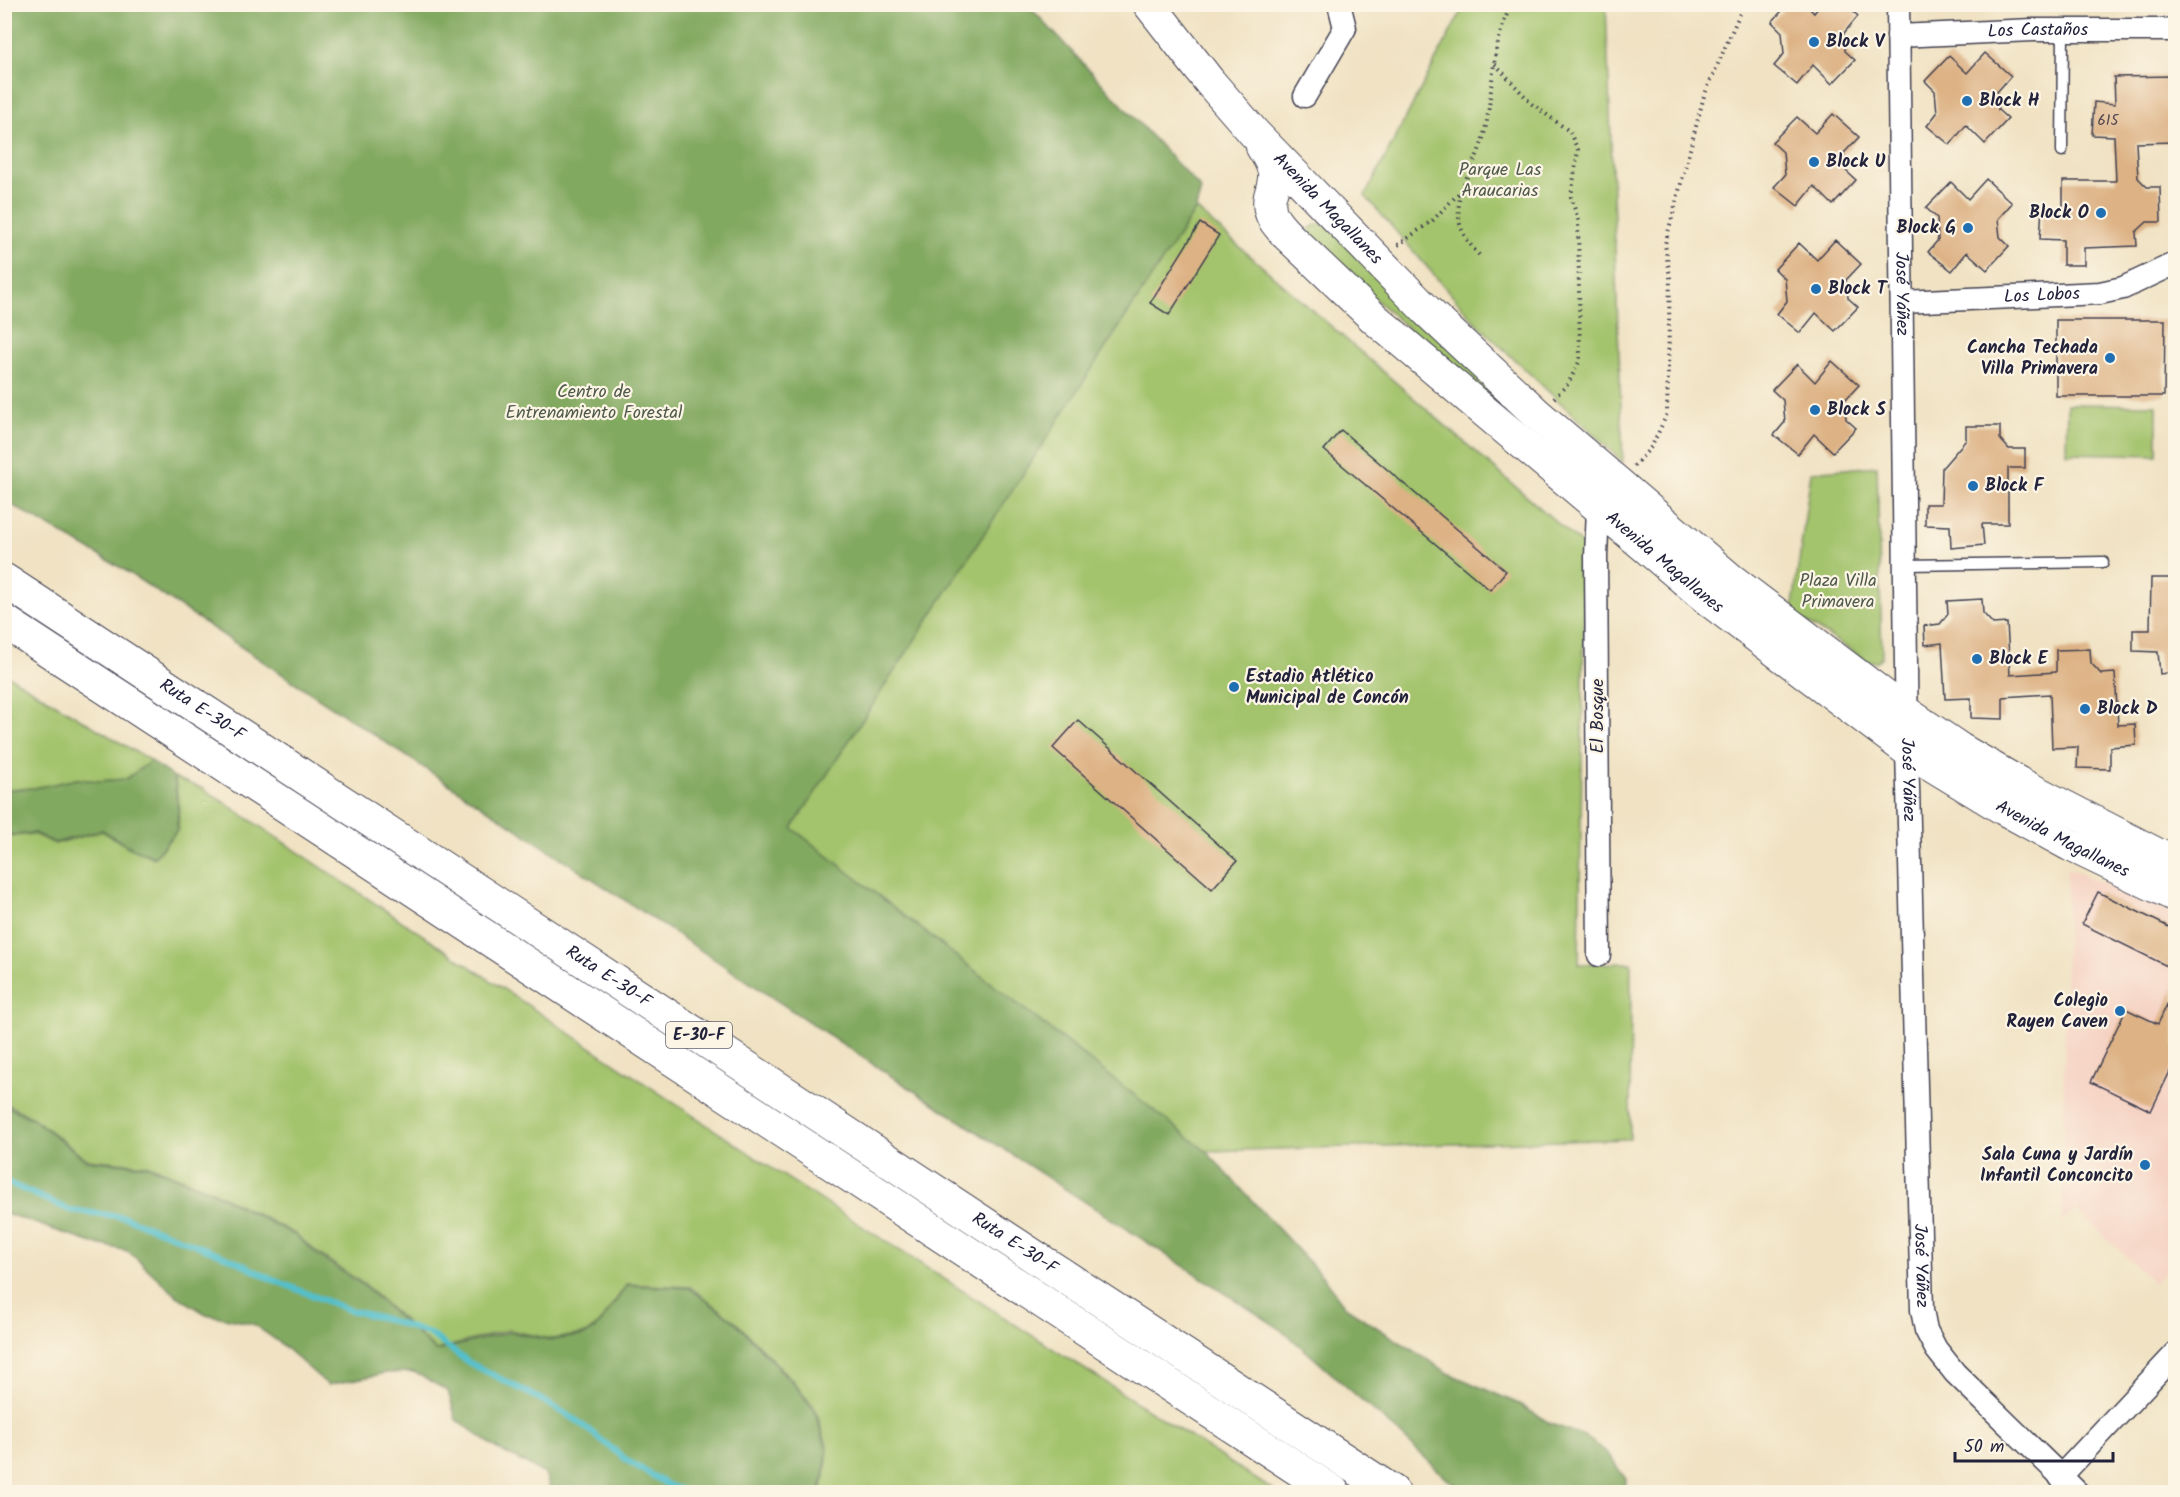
<svg xmlns="http://www.w3.org/2000/svg" width="2180" height="1497" font-family="Kalam,sans-serif">
  <rect width="100%" height="100%" fill="#fcf5e5"/>
  <filter id="ink" filterUnits="userSpaceOnUse"><feTurbulence type="fractalNoise" baseFrequency=".0167" numOctaves="2"/><feDisplacementMap in="SourceGraphic" scale="12" xChannelSelector="R" yChannelSelector="G"/><feConvolveMatrix kernelMatrix="1 2 1 2 8 2 1 2 1" color-interpolation-filters="sRGB"/></filter>
  <filter id="wash" filterUnits="userSpaceOnUse"><feTurbulence type="fractalNoise" baseFrequency=".008" numOctaves="4" result="noise"/><feDisplacementMap in="SourceGraphic" scale="24" xChannelSelector="R" yChannelSelector="G"/><feGaussianBlur stdDeviation="1.35" result="paint"/><feColorMatrix in="noise" values="0 0 0 0 0 0 0 0 0 0 0 0 0 0 0 0 0 1.4 0 .05"/><feComposite in="paint" operator="in"/></filter>
  <g filter="url(#wash)">
    <rect width="100%" height="100%" fill="#f0e2c3"/>
    <path fill="#f5d2c3" d="M2067 868 2175 914V1262L2154 1283 2076 1209 2062 1223Z"/>
    <g fill="#a3c36c" stroke="#627254" stroke-width="1.5">
      <path d="M1465 4 1606 5 1623 462 1476 323 1365 196Z"/>
      <path d="M1196 209 1585 547 1579 964 1631 963 1630 1139 1206 1151 792 828Z"/>
      <path d="M1319 224 1328 225 1593 475 1585 485 1306 238C1307 229 1311 226 1319 224Z"/>
      <path d="M2067 404 2157 405V455L2066 453Z"/>
      <path d="M1877 466 1882 657 1876 662 1868 661 1792 613 1811 472Z"/>
      <path d="M4 673 151 761 126 779 99 781 77 779 35 788 5 790Z"/>
      <path d="M175 778 204 789 773 1169 1276 1492H820L825 1476 828 1449 815 1408 792 1380 735 1321 690 1287 627 1284 599 1324 585 1334 551 1339 509 1330 436 1350 365 1285 319 1254 295 1234 212 1191 149 1165 87 1159 33 1118 5 1103V833L13 836 33 834 55 844 102 831 128 847 154 858 178 830 179 810Z"/>
    </g>
    <g fill="#82a960" stroke="#52664e" stroke-width="1.5">
      <path d="M5 4 1028 5 1201 189 1196 209 792 828 1206 1151 1323 1277 1345 1307 1448 1373 1519 1404 1551 1424 1584 1436 1605 1451 1626 1479 1625 1492H1470L1448 1480 1398 1432 1282 1330 885 1072 123 569 5 501Z"/>
      <path d="M151 761 174 778 178 810 177 830 154 857 128 846 102 830 55 843 34 833 13 835 5 832V790L35 788 77 779 99 781 126 779Z"/>
      <path d="M4 1105 33 1119 86 1160 149 1166 212 1192 295 1235 318 1255 364 1286 436 1351 510 1332 551 1340 586 1335 600 1324 627 1285 689 1288 735 1322 791 1381 814 1409 827 1449 824 1476 819 1492H552L545 1474 496 1448 456 1419 448 1391 414 1372 387 1373 328 1385 280 1343 253 1324 206 1314 177 1296 128 1251 89 1242 5 1213Z"/>
    </g>
    <g fill="none" stroke-linecap="round" stroke-linejoin="round">
      <path stroke="#52bfcb" stroke-width="6" d="M4 1181 70 1210 124 1217 232 1259 271 1279 349 1310 382 1318 430 1334 468 1362 542 1400 576 1420 628 1461 668 1485 688 1492"/>
    </g>
    <g id="blocks">
      <g fill="#ddb285">
        <path d="M1788 4H1805L1814 13 1821 4H1845L1858 16 1844 33 1845 51 1855 60 1832 84 1813 65 1797 85 1774 66 1784 54 1782 32 1772 22Z"/>
        <path d="M1985 53 2011 76 1997 92 1998 110 2008 119 1985 144 1966 125 1950 145 1927 126 1937 113 1935 91 1925 81 1949 56 1967 73Z"/>
        <path d="M2175 76V142L2136 143 2138 178 2147 187H2160L2161 222H2147L2136 232 2137 246 2084 248V265H2063V240L2040 239 2042 207 2063 208V181H2116L2114 136 2092 135 2094 102 2115 104 2114 77Z"/>
        <path d="M1833 114 1859 137 1844 153 1846 171 1856 180 1833 205 1814 186 1798 206 1774 187 1785 175 1783 152 1772 142 1797 117 1815 133Z"/>
        <path d="M1986 179 2012 203 1998 219 2000 237 2009 246 1987 270 1967 252 1952 271 1928 252 1938 240 1937 218 1926 208 1951 182 1968 199Z"/>
        <path d="M1200 223 1219 235 1169 315 1150 303Z"/>
        <path d="M1835 240 1861 264 1846 280 1848 298 1858 307 1835 331 1816 313 1800 333 1777 314 1787 301 1785 279 1775 269 1799 243 1817 260Z"/>
        <path d="M2056 320H2165L2164 396H2056Z"/>
        <path d="M1832 361 1859 385 1844 401 1846 419 1856 428 1833 452 1814 434 1798 454 1774 435 1785 422 1783 400 1772 390 1797 364 1815 382Z"/>
        <path d="M1966 426H2000V439L2009 449H2025V468H2008V524H1982L1984 545 1951 548 1950 526 1925 525V504H1941L1942 468 1966 440Z"/>
        <path d="M1341 430 1506 571 1490 590 1324 450Z"/>
        <path d="M2151 578H2175V672L2160 674 2158 652 2133 651V630H2150Z"/>
        <path d="M1982 599 1983 613 1993 624 2007 623 2010 675 2056 672V650L2090 649 2091 663 2101 674 2115 673 2118 725 2135 724 2136 745 2110 747V769L2077 768 2078 747 2052 748 2050 694 2003 697V719L1971 718V698L1945 699 1942 643 1925 645 1924 626 1940 624 1948 614 1947 601Z"/>
        <path d="M1078 720 1237 861 1212 889 1053 748Z"/>
        <path d="M2098 892 2175 930V970L2082 924Z"/>
        <path d="M2175 987V1061L2151 1111 2091 1082 2126 1009 2158 1024Z"/>
      </g>
    </g>
  </g>
  <g filter="url(#ink)">
    <use href="#blocks" fill-opacity="0" stroke="#413f4f" stroke-width="1.5"/>
    <g fill="none" stroke-linecap="round" stroke-linejoin="round">
      <g stroke="#413f4f" stroke-width="13">
        <g id="lane">
          <path d="M2062 151 2063 30"/>
          <path d="M1905 565 2103 562"/>
        </g>
      </g>
      <g stroke="#413f4f" stroke-width="25">
        <g id="street">
          <path id="s1" d="M1898 4 1907 750 1922 1310 1926 1330 1936 1349 1955 1373 2077 1492"/>
          <path id="s2" d="M1898 36 2033 30H2176"/>
          <path d="M1305 96 1345 28 1340 8"/>
          <path id="s3" d="M1902 302 2100 293 2123 288 2176 263"/>
          <path d="M1599 955 1596 557 1598 508 1605 500"/>
          <path d="M2060 1477 2176 1353"/>
        </g>
      </g>
      <g stroke="#413f4f" stroke-width="34">
        <g id="secondary">
          <path id="s4" d="M1149 4 1209 81 1254 133 1427 311 1537 414 1729 578 1907 713 1960 749 2019 783 2176 864"/>
          <path id="s5" d="M1262 147C1267 155 1273 163 1274 173 1275 181 1272 188 1270 196 1266 214 1278 226 1289 237L1375 319 1711 602 1907 750 2004 809 2070 845 2176 896"/>
        </g>
      </g>
      <g stroke="#413f4f" stroke-width="35">
        <g id="highway">
          <path id="s6" d="M4 580 1393 1492"/>
          <path d="M4 621 1333 1492"/>
        </g>
      </g>
      <g stroke="#413f4f" stroke-width="4" stroke-dasharray="1.5 4.5" stroke-linecap="butt">
        <path d="M1495 64 1532 104 1569 131 1578 150 1571 197 1578 220 1580 360 1568 384 1554 398"/>
        <path d="M1398 245 1433 220 1460 192"/>
        <path d="M1479 255C1471 246 1463 236 1460 224 1454 198 1468 175 1478 153 1493 116 1489 73 1500 35 1502 25 1507 15 1511 4"/>
        <path d="M1634 466 1652 446 1667 414 1670 277 1665 244 1704 96 1744 4"/>
      </g>
      <use href="#lane" stroke="#fff" stroke-width="10"/>
      <use href="#street" stroke="#fff" stroke-width="22"/>
      <use href="#secondary" stroke="#fff" stroke-width="32"/>
      <use href="#highway" stroke="#fff" stroke-width="33"/>
    </g>
  </g>
  <g fill="#1f6fb2" stroke="#fcf5e5" stroke-width="2">
    <circle cx="1814" cy="42" r="6"/>
    <circle cx="1967" cy="101" r="6"/>
    <circle cx="1814" cy="162" r="6"/>
    <circle cx="2101" cy="213" r="6"/>
    <circle cx="1968" cy="228" r="6"/>
    <circle cx="1816" cy="289" r="6"/>
    <circle cx="2110" cy="358" r="6"/>
    <circle cx="1815" cy="410" r="6"/>
    <circle cx="1973" cy="486" r="6"/>
    <circle cx="1977" cy="659" r="6"/>
    <circle cx="1234" cy="687" r="6"/>
    <circle cx="2085" cy="709" r="6"/>
    <circle cx="2120" cy="1011" r="6"/>
    <circle cx="2145" cy="1165" r="6"/>
  </g>
  <g text-anchor="middle" dominant-baseline="central" stroke-width="4.5" stroke-linejoin="round" paint-order="stroke">
    <g font-size="15" fill="#51464e">
      <text x="2108" y="121">615</text>
    </g>
    <rect fill="#fcf5e5" stroke="#63616e" stroke-width="1.5" x="666" y="1022" width="66" height="26" rx="4.5"/>
    <g font-size="16" font-weight="bold" fill="#22223b">
      <text x="699" y="1035">E-30-F</text>
    </g>
    <g font-size="18" fill="#22223b" stroke="#fcf5e5">
      <text stroke="none"><textPath href="#s2" startOffset="140">Los Castaños</textPath></text>
      <text stroke="none"><textPath href="#s4" startOffset="272">Avenida Magallanes</textPath></text>
      <text stroke="none"><textPath href="#s1" startOffset="290">José Yáñez</textPath></text>
      <text stroke="none"><textPath href="#s3" startOffset="140">Los Lobos</textPath></text>
      <text stroke="none"><textPath href="#s5" startOffset="597">Avenida Magallanes</textPath></text>
      <text stroke="none"><textPath href="#s6" startOffset="237">Ruta E-30-F</textPath></text>
      <text transform="translate(1598 716) rotate(-90)">El Bosque</text>
      <text stroke="none"><textPath href="#s1" startOffset="776">José Yáñez</textPath></text>
      <text stroke="none"><textPath href="#s5" startOffset="1083">Avenida Magallanes</textPath></text>
      <text stroke="none"><textPath href="#s6" startOffset="723">Ruta E-30-F</textPath></text>
      <text stroke="none"><textPath href="#s6" startOffset="1209">Ruta E-30-F</textPath></text>
      <text stroke="none"><textPath href="#s1" startOffset="1262">José Yáñez</textPath></text>
    </g>
    <g font-size="18" font-weight="bold" fill="#22223b" stroke="#fcf5e5" text-anchor="start">
      <text x="1826" y="42">Block V</text>
      <text x="1979" y="101">Block H</text>
      <text x="1826" y="162">Block U</text>
      <text x="2089" y="213" text-anchor="end">Block O</text>
      <text x="1956" y="228" text-anchor="end">Block G</text>
      <text x="1828" y="289">Block T</text>
      <text x="2098" y="348" text-anchor="end">Cancha Techada<tspan x="2098" dy="21">Villa Primavera</tspan></text>
      <text x="1827" y="410">Block S</text>
      <text x="1985" y="486">Block F</text>
      <text x="1989" y="659">Block E</text>
      <text x="1246" y="677">Estadio Atlético<tspan x="1246" dy="21">Municipal de Concón</tspan></text>
      <text x="2097" y="709">Block D</text>
      <text x="2108" y="1001" text-anchor="end">Colegio<tspan x="2108" dy="21">Rayen Caven</tspan></text>
      <text x="2133" y="1155" text-anchor="end">Sala Cuna y Jardín<tspan x="2133" dy="21">Infantil Conconcito</tspan></text>
    </g>
    <g font-size="18" fill="#4f5a4c" stroke="#fcf5e5">
      <text x="1500" y="170">Parque Las<tspan x="1500" dy="21">Araucarias</tspan></text>
      <text x="594" y="392">Centro de<tspan x="594" dy="21">Entrenamiento Forestal</tspan></text>
      <text x="1838" y="581">Plaza Villa<tspan x="1838" dy="21">Primavera</tspan></text>
    </g>
  </g>
  <rect width="2180" height="1497" fill="none" stroke="#fcf5e5" stroke-width="24"/>
  <path d="M1955 1452v9h158v-9" fill="none" stroke="#22223b" stroke-width="3"/>
  <text x="1964" y="1452" font-size="18" fill="#22223b" stroke="#fcf5e5" stroke-width="4.5" paint-order="stroke">50 m</text>
</svg>
